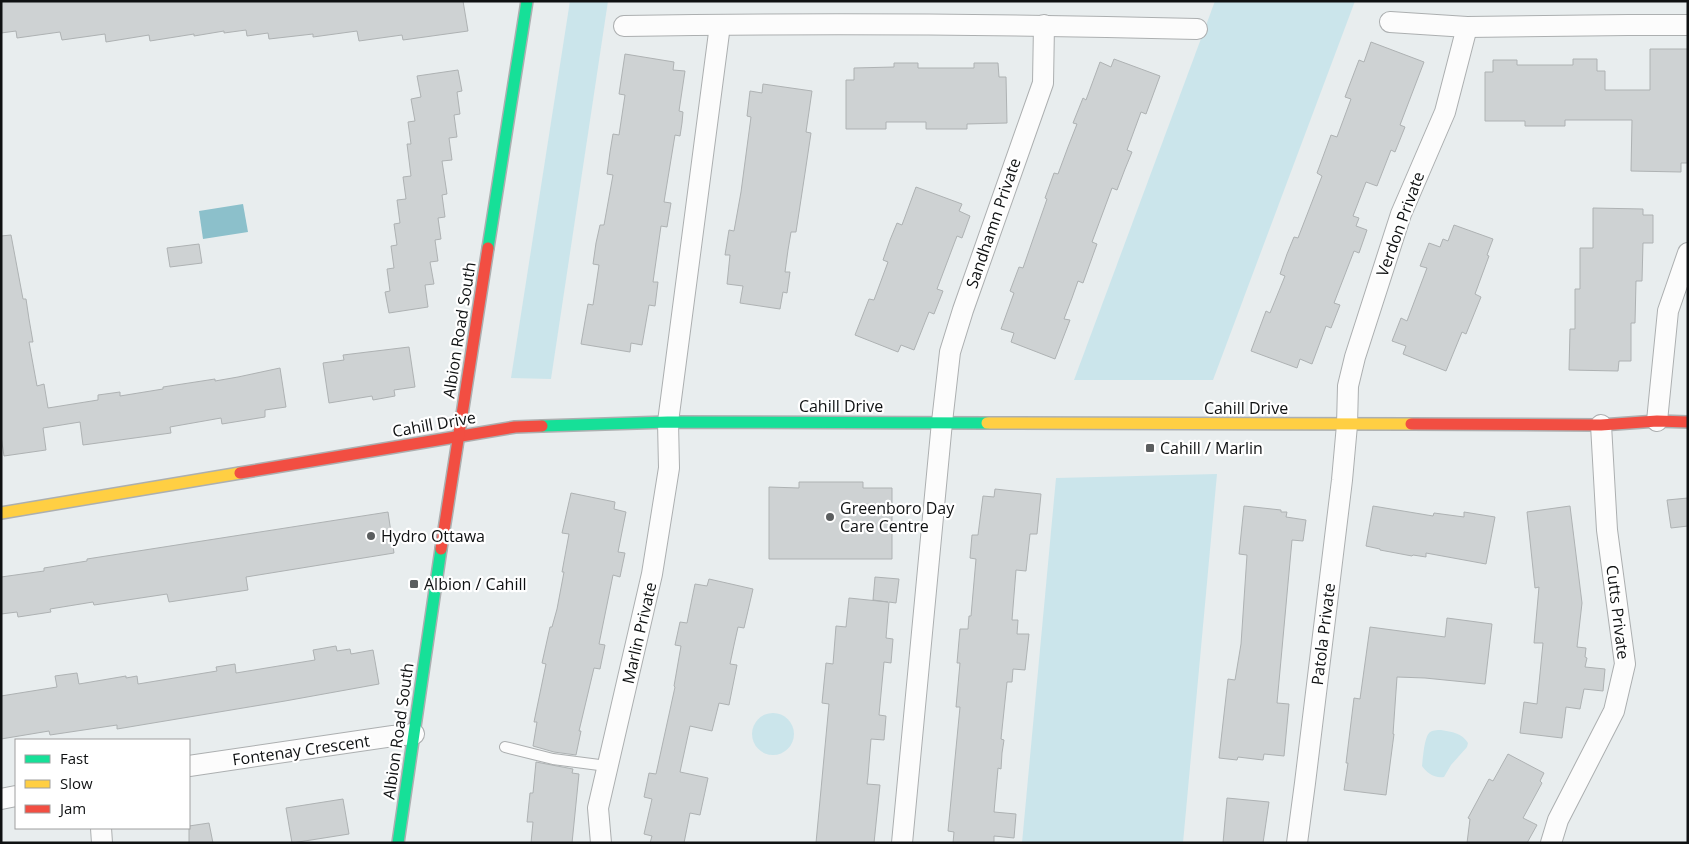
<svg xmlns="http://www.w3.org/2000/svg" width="1689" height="844" font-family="'Open Sans',sans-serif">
  <rect width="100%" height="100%" fill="#e8edee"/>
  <g fill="#cbe5eb">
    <path d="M570 1H608L551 379 511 378Z"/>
    <path d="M1215 1H1355L1213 380H1074Z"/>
    <path d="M1217 474 1183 843H1022L1056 478Z"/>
    <circle cx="773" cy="734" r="21"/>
    <path d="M1441 730C1452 732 1462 733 1468 743L1467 747 1451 765 1444 777C1435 779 1426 772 1422 766 1423 758 1424 739 1429 733 1432 730 1437 730 1441 730Z"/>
  </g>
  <path fill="#8cc0cb" d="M243 204 248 232 203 239 199 211Z"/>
  <g fill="#ced2d3" stroke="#aeb2b3">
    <path d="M1 1H463L468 31 403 40 402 35 359 41 357 31 313 37V34L269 39 268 33 247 36 246 30 224 33V31L194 36V34L150 41 149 35 106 42 105 34 62 40 60 32 17 38 16 31 1 33Z"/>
    <path d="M1371 42 1424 62 1400 125 1405 127 1395 152 1391 150 1377 186 1366 182 1353 216 1359 218 1356 226 1367 230 1359 253 1354 251 1334 303 1340 305 1331 328 1326 326 1312 364 1300 359 1297 368 1251 351 1266 311 1270 313 1285 276 1280 274 1287 254 1294 237 1298 238 1322 176 1317 173 1331 135 1337 137 1351 99 1345 97 1359 60 1364 62Z"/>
    <path d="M1650 49H1688V163H1681V172L1631 171 1632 120H1565V126H1525V121H1485V72H1493V60H1517V65H1573V59H1597V71H1605V90H1650Z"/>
    <path d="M625 54 674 62 673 70 685 71 679 111 683 112 682 123 680 136 675 135 664 202 671 203 667 227 661 226 653 282H658L655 306 649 305 642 345 631 343 630 352 581 344 588 304 593 305 599 265 593 264 596 243 600 225H604L613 175 607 174 610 152 613 134 619 135 625 95 619 94Z"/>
    <path d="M1114 59 1160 76 1146 114 1141 112 1127 150 1132 152 1125 169 1117 190 1112 188 1092 242 1097 244 1083 283 1078 281 1072 298 1064 319 1070 320 1055 359 1011 342 1014 333 1001 329 1014 293 1010 291 1019 267 1023 268 1047 199 1045 198 1054 173 1058 174 1068 147 1077 124 1073 123 1083 98 1086 100 1100 62 1111 67Z"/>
    <path d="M894 63H918V68H974V63H998L999 77H1006L1007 123 967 124V129H926V122H886V129H846V80H854V68L894 67Z"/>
    <path d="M458 70 462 91 457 92 460 114 454 115 457 137 449 138 452 160 442 161 447 194 442 195 445 217 438 218 441 239 435 240 438 261 430 262 434 284 425 285 428 307 389 313 385 292 390 291 387 269 394 268 391 246 397 245 394 224 400 223 397 200 406 199 403 177 411 176 407 144H411L408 122 415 121 411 99 421 97 417 76Z"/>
    <path d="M763 84 812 91 806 132 811 133 805 173 796 232H791L788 250 785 272H790L787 293 783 292 780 309 740 303 743 286 727 284 730 255H725L729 230 734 231 741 192 751 117 747 116 750 91 762 93Z"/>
    <path d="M916 187 962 204 959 211 970 216 962 238 957 236 937 289 943 291 934 314 929 312 914 350 901 345 898 352 855 335 869 299 874 300 888 262 883 260 890 240 897 223 902 225Z"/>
    <path d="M1593 208 1643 209V215H1653V243H1643L1642 281H1636L1635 323H1631V361H1619L1618 371 1569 370 1570 329H1575V289H1580V248H1593Z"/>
    <path d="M1454 225 1493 239 1487 255 1489 256 1475 294 1481 297 1466 334 1462 332 1446 371 1403 354 1406 346 1392 341 1401 318 1407 321 1427 268 1420 266 1429 243 1440 247 1443 239 1448 241Z"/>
    <path d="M11 235 23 299H26L29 319 33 342H29L37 386 44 384 48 408 98 400V395L120 392V396L163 389V387L215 379V381L238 377 280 368 286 407 265 410V417L222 424 221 418 170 427 171 433 83 445 80 422 43 428 46 450 4 456 1 436V236Z"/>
    <path d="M199 244 202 263 170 267 167 248Z"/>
    <path d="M409 347 415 387 394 390 395 396 373 400 372 396 329 403 323 363 344 360 343 355Z"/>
    <path d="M799 482H863V488H892V559H769V487L799 488Z"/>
    <path d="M995 489 1041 494 1037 534H1030L1026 571 1016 570 1012 620H1018L1017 634H1029L1025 670 1013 669 1012 682H1007L1001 739 1004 740 1002 753 1001 769 998 768 994 812 1016 814 1014 838 994 836V843H953L954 832 948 831 960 707H956L960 663H957L960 629H968L969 616H971L976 559 970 558 972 535H978L983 496 994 497Z"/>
    <path d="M571 493 615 502 614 509 626 512 618 552 625 553 620 577 613 575 599 644 605 645 600 669 594 668 579 731H581L576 755 554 752 533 746 537 722H534L546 664 542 663 550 627H552L557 609 564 572H562L569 534 562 533Z"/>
    <path d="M1688 498V526L1671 528 1667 500Z"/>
    <path d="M1244 506 1281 510V512H1287L1286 517 1306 520 1303 541 1292 540 1277 703 1289 704 1284 756 1264 754 1263 760 1238 757 1237 760 1219 758 1228 679 1235 680 1241 644 1247 555 1239 554Z"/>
    <path d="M1373 506 1433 516 1434 513 1464 517V512L1495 517 1486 564 1426 553V557L1413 555 1412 556 1380 550V549L1366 546Z"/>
    <path d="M1570 506 1582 603 1577 647 1586 648 1585 657 1587 658 1585 667 1605 669 1603 691 1584 689 1580 709 1566 707 1562 738 1520 733 1524 702 1537 704 1543 643H1534L1539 587 1535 588 1527 512Z"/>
    <path d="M388 512 394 553 246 577 248 590 169 602 167 594 94 605 93 602 50 609 51 612 18 617 17 612 1 614V577L44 571V568L87 561V559Z"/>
    <path d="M875 577 899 579 896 603 889 602 886 638 893 639 891 663 884 662 879 715 886 716 884 740 871 739 868 776 867 784 880 785 874 843H816L829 704 822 703 826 663 833 664 836 626 846 627 849 598 888 602 873 600Z"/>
    <path d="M709 579 753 589 744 628 738 627 734 645 730 664 737 665 729 705 719 703 712 731 690 726 680 772 708 778 700 815 690 813 684 843H650L652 836 644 834 652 799 644 797 649 773 656 774 675 687 674 686 681 646 675 645 680 622 687 623 695 584 707 586Z"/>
    <path d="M1447 618 1492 624 1485 684 1425 678 1397 677 1393 734H1394L1386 795 1344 790 1348 763H1346L1354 698 1360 699 1370 627 1445 637Z"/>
    <path d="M336 646 337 651 350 649 351 654 373 650 379 684 285 701 117 729V725L50 735 49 731 1 739V696L57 687 55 676 77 673 79 684 126 676V678L137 676 138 684 217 671 216 667 235 664 236 673 315 660 313 650Z"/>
    <path d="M1508 754 1544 773 1540 781 1542 783 1523 818 1537 825 1527 843H1467L1470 819 1468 818 1489 779 1493 781Z"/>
    <path d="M536 762 573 769 572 773 579 774 572 843H531L533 822H527L530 793H533Z"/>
    <path d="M1227 798 1269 802 1263 843H1223Z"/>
    <path d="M343 799 349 834 292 843 286 808Z"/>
    <path d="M209 823 213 843H189V826Z"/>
  </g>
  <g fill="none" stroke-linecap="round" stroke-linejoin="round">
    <g stroke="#acafb0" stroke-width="12">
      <path id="lane" d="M505 747 553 759 607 766"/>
    </g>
    <g stroke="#acafb0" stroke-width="22">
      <g id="street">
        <path d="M1390 22 1467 27 1628 25H1688"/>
        <path d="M624 26C815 23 1006 24 1197 29"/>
        <path d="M1657 421 1668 311 1688 253"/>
        <path d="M189 766 393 736 414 734"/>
        <path d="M1 799 16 796"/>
        <path d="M101 828 102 843"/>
        <path d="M601 843 598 808 652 574 669 468 668 422 720 25"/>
        <path d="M902 843 942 422 950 352 963 310 1043 83 1044 25"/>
        <path d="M1297 843 1305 783 1342 480 1347 425 1348 386 1355 357 1401 214 1445 112 1467 27"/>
        <path d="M1551 843 1558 820 1614 711 1625 664 1607 530 1601 425"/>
      </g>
    </g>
    <g stroke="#acafb0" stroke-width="14">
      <g id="fast">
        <path d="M488 248 527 1"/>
        <path d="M542 426 668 422 987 423"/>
        <path d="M398 843 441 549"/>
      </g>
    </g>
    <g stroke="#acafb0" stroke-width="14">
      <g id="slow">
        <path d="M987 423 1411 424"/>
        <path d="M1 513 240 473"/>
      </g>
    </g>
    <g stroke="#acafb0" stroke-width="14">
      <g id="jam">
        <path d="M1411 424 1601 425 1657 421 1688 422"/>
        <path d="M240 473 515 427 542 426"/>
        <path d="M441 549 488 248"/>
      </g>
    </g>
    <use href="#lane" stroke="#fcfcfc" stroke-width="10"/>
    <use href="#street" stroke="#fcfcfc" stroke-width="20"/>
    <use href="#fast" stroke="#16e098" stroke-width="11"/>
    <use href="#slow" stroke="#ffcf43" stroke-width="11"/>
    <use href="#jam" stroke="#f24e42" stroke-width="11"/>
  </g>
  <g fill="#5b5e5f" stroke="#fff" stroke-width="2">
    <rect x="1145" y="443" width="10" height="10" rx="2.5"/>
    <circle cx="830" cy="517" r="5"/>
    <circle cx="371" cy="536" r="5"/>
    <rect x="409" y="579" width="10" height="10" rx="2.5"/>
  </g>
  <g text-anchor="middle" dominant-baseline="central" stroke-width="4.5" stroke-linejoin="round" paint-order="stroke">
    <g font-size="16" fill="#0f1112" stroke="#fff">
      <text transform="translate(993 223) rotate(-71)">Sandhamn Private</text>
      <text transform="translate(1400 224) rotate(-70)">Verdon Private</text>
      <text transform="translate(459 330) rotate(-81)">Albion Road South</text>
      <text x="841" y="406">Cahill Drive</text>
      <text x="1246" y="408">Cahill Drive</text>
      <text transform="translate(434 424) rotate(-10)">Cahill Drive</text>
      <text transform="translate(1618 612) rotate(83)">Cutts Private</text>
      <text transform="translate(639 633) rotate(-77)">Marlin Private</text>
      <text transform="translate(1323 634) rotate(-83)">Patola Private</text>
      <text transform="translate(398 731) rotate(-82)">Albion Road South</text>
      <text transform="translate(301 750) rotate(-8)">Fontenay Crescent</text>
    </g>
    <g font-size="16" fill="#0f1112" stroke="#fff" text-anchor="start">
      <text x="1160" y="448">Cahill / Marlin</text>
      <text x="840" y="508">Greenboro Day<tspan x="840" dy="18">Care Centre</tspan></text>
      <text x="381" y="536">Hydro Ottawa</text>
      <text x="424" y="584">Albion / Cahill</text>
    </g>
  </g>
  <rect width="1689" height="844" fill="none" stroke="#0f1112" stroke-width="5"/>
  <rect x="15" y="739" width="175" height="90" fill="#ffffff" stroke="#9fa0a0"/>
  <rect x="25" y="755" width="25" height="8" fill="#16e098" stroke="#9fa0a0"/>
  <text x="60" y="764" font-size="15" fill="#0f1112">Fast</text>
  <rect x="25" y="780" width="25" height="8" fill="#ffcf43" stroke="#9fa0a0"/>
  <text x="60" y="789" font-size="15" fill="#0f1112">Slow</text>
  <rect x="25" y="805" width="25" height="8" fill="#f24e42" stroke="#9fa0a0"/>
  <text x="60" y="814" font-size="15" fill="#0f1112">Jam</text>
</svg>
